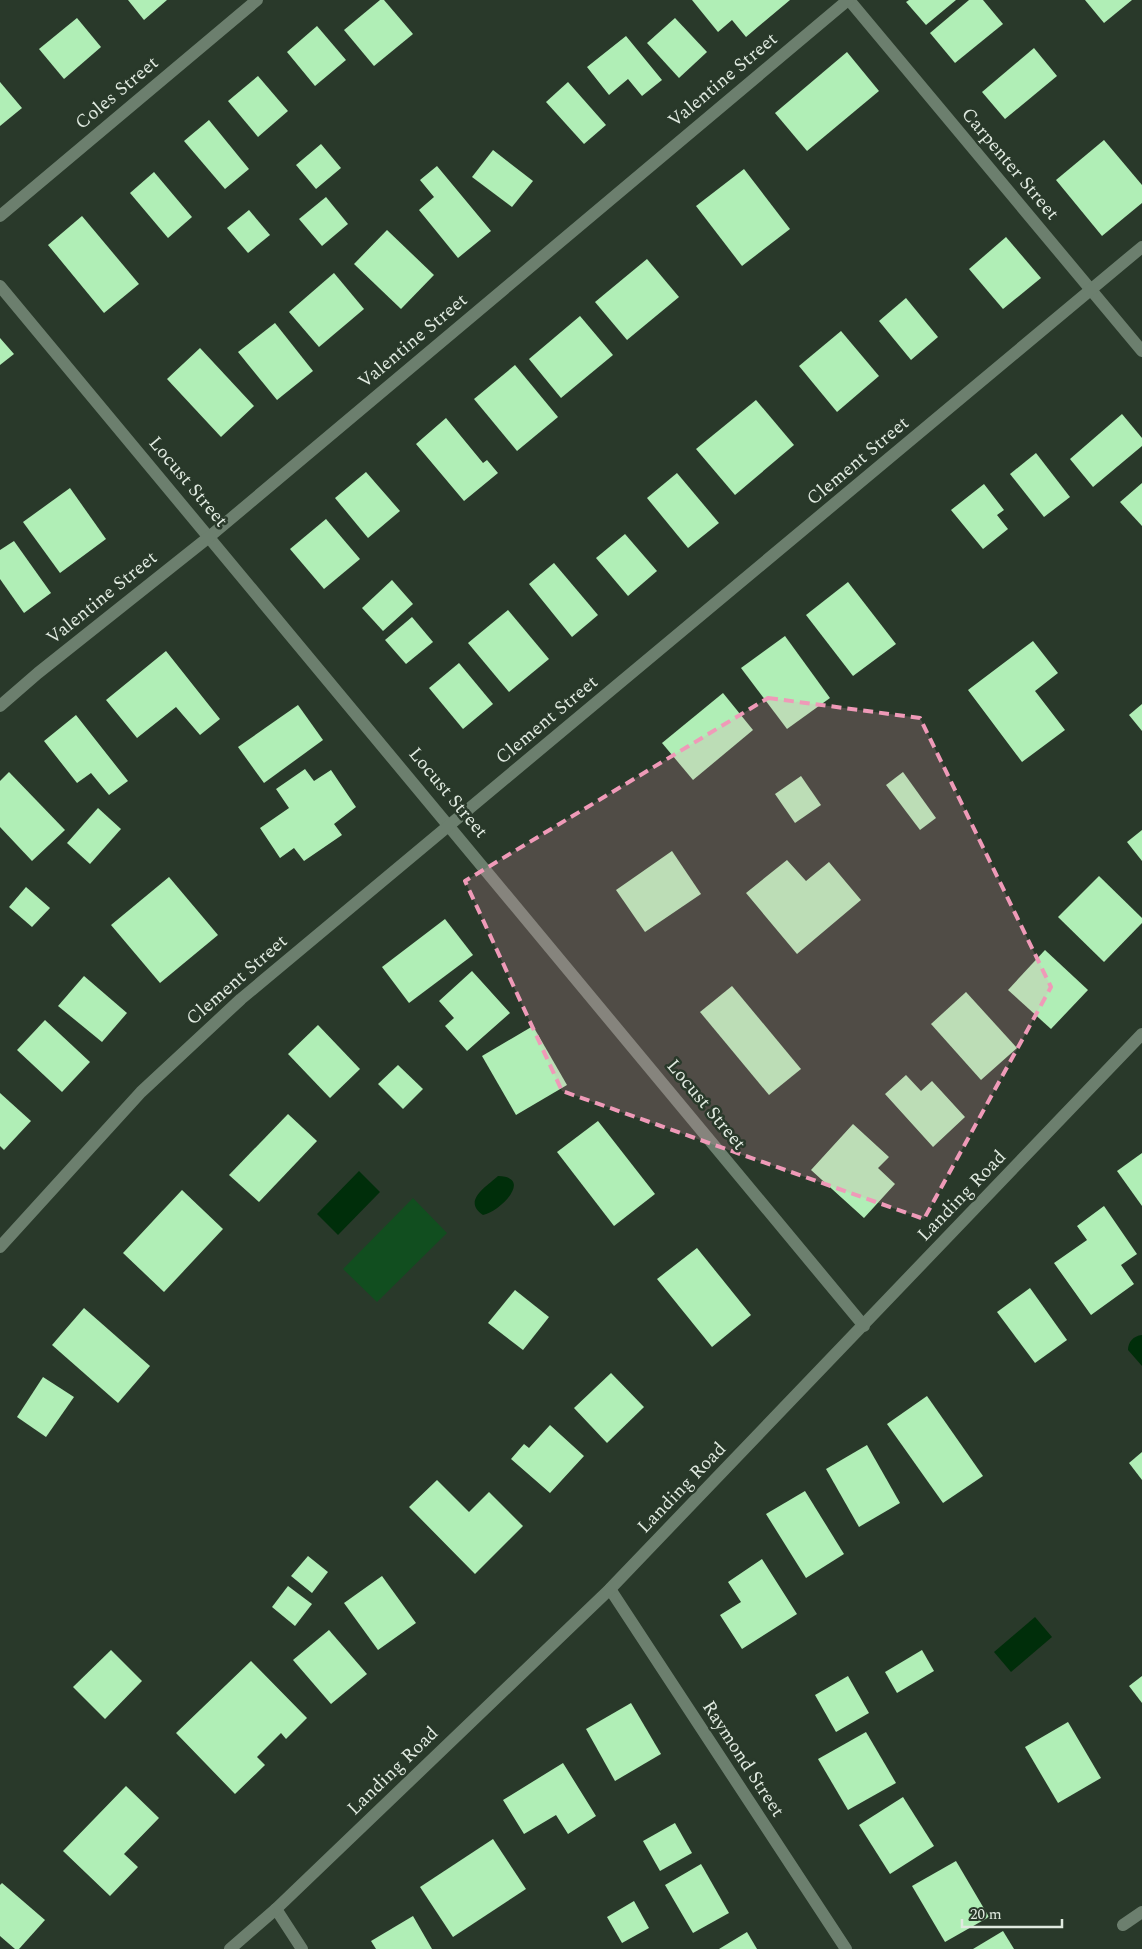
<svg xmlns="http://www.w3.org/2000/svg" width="1142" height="1949" font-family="Spectral,serif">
  <rect width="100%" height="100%" fill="#29392a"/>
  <path fill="#114e1f" d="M413 1198 447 1233 377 1302 343 1269Z"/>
  <g fill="#002e0a">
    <path d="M359 1171 380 1192 338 1235 317 1214Z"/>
    <path d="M498 1176C534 1177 500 1212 483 1215 462 1201 486 1187 498 1176Z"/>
    <path d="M1142 1335V1366L1128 1350C1128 1342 1133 1336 1142 1335Z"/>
    <path d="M1035 1617 1052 1637 1011 1672 994 1652Z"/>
  </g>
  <g fill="#b0eeb6">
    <path d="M128 0H167L144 20Z"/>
    <path d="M380 0H384L413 34 374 66 344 30Z"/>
    <path d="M692 0H790L746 37 732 20 718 32Z"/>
    <path d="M909 0H956L926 25 906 2Z"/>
    <path d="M969 0H983L1003 24 955 63 930 33Z"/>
    <path d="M1085 0H1132L1104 23Z"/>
    <path d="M77 18 101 47 64 79 39 49Z"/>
    <path d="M675 18 707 52 679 78 647 43Z"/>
    <path d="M317 26 346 60 315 86 287 52Z"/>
    <path d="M626 36 662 80 642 96 628 79 609 95 587 67Z"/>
    <path d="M1034 48 1057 76 1005 119 982 92Z"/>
    <path d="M847 52 879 91 807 151 775 113Z"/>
    <path d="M258 76 288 111 258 137 228 101Z"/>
    <path d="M0 82 22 108 0 126Z"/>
    <path d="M568 82 606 125 584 144 546 102Z"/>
    <path d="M209 120 249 169 225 189 184 141Z"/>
    <path d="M1104 140 1142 185V203L1102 236 1056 180Z"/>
    <path d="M321 144 341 168 316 189 296 165Z"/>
    <path d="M493 150 533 181 512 207 472 177Z"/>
    <path d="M437 166 491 231 458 258 419 210 434 197 420 180Z"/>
    <path d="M744 169 790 229 742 266 696 206Z"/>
    <path d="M154 172 192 217 168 238 130 193Z"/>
    <path d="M326 197 348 224 322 246 299 219Z"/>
    <path d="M249 210 270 235 248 253 227 228Z"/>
    <path d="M82 216 139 284 104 313 48 245Z"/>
    <path d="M387 230 434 275 401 309 354 264Z"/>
    <path d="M1006 237 1041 278 1003 309 969 269Z"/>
    <path d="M647 259 679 297 627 340 595 302Z"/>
    <path d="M334 273 364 309 319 347 289 312Z"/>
    <path d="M906 298 938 337 911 360 879 321Z"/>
    <path d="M580 316 613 355 561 398 529 359Z"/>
    <path d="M275 323 313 371 277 400 238 352Z"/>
    <path d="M841 331 879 376 837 412 799 366Z"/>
    <path d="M0 338 14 354 0 365Z"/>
    <path d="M200 348 254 406 221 437 167 379Z"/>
    <path d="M515 365 558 417 517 451 474 399Z"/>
    <path d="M756 400 794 445 735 495 696 449Z"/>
    <path d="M1122 414 1142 438V446L1093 487 1070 459Z"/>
    <path d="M446 418 483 463 487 460 498 473 464 501 416 444Z"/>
    <path d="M1036 453 1070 497 1044 517 1010 474Z"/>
    <path d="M366 472 400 511 368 538 335 498Z"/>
    <path d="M677 473 719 523 688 548 647 498Z"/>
    <path d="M1142 483V526L1120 502Z"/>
    <path d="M984 484 1004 510 997 515 1008 529 983 549 951 510Z"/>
    <path d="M70 488 106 539 60 573 23 522Z"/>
    <path d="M326 519 360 559 324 589 290 549Z"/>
    <path d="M625 534 657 571 628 596 596 558Z"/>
    <path d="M14 541 51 593 24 613 0 579V550Z"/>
    <path d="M554 563 598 615 572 637 529 584Z"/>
    <path d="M392 580 413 604 383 631 362 608Z"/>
    <path d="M848 582 896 644 853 676 806 615Z"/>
    <path d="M508 610 549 659 509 692 468 643Z"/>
    <path d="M412 617 433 642 406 664 385 640Z"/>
    <path d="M785 636 830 698 787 729 741 668Z"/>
    <path d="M1033 641 1058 673 1035 691 1065 730 1022 762 968 690Z"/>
    <path d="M166 651 220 719 200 735 176 707 137 738 106 700Z"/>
    <path d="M459 663 493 704 463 729 429 688Z"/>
    <path d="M723 693 753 730 693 780 662 743Z"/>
    <path d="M1142 704V731L1129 715Z"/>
    <path d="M298 705 323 740 264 783 238 747Z"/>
    <path d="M76 715 128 781 109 795 91 773 77 783 44 741Z"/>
    <path d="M305 769 314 781 331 770 356 807 334 824 342 835 304 861 294 848 280 858 260 828 289 808 276 789Z"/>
    <path d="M9 772 65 830 32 861 0 827V781Z"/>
    <path d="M903 772 936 818 920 830 886 785Z"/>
    <path d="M801 776 821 805 795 823 775 794Z"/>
    <path d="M98 808 121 829 90 864 67 843Z"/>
    <path d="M1142 830V861L1127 842Z"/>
    <path d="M672 851 701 894 645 932 616 890Z"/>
    <path d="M787 860 806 881 829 862 861 900 797 954 746 893Z"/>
    <path d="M1099 876 1142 918V923L1104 962 1058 917Z"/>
    <path d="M169 877 218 935 160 983 111 925Z"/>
    <path d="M26 887 50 908 32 927 9 907Z"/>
    <path d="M445 919 473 955 409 1003 382 967Z"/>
    <path d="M1045 950 1088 990 1051 1029 1008 990Z"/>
    <path d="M472 971 510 1013 467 1051 445 1026 454 1018 439 1001Z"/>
    <path d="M84 976 127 1013 102 1042 58 1006Z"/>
    <path d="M732 986 801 1069 769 1095 700 1012Z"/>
    <path d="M966 992 1017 1048 981 1080 931 1024Z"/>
    <path d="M45 1020 90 1062 62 1092 17 1050Z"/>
    <path d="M318 1025 360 1069 330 1098 288 1054Z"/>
    <path d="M533 1026 567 1085 516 1115 482 1056Z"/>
    <path d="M398 1065 423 1089 403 1109 378 1084Z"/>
    <path d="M906 1075 921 1091 932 1081 965 1117 933 1147 885 1094Z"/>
    <path d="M0 1093 31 1121 4 1150 0 1146Z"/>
    <path d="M288 1114 317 1141 259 1202 229 1175Z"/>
    <path d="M598 1121 655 1194 614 1226 557 1152Z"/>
    <path d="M853 1124 889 1157 878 1168 895 1184 864 1218 811 1170Z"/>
    <path d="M1142 1153V1206L1117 1171Z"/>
    <path d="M182 1190 223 1229 164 1292 123 1253Z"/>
    <path d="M1104 1206 1137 1254 1121 1265 1134 1284 1091 1315 1054 1263 1087 1240 1077 1226Z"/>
    <path d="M697 1248 751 1315 712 1347 657 1279Z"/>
    <path d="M1030 1288 1067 1340 1035 1363 997 1312Z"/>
    <path d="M515 1290 549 1317 523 1350 488 1323Z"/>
    <path d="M84 1308 150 1366 118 1403 52 1345Z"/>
    <path d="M611 1373 644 1407 607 1443 574 1408Z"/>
    <path d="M43 1377 74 1397 46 1437 17 1417Z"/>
    <path d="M927 1396 983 1476 943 1503 887 1424Z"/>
    <path d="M550 1425 584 1456 550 1493 511 1459 524 1444 529 1448Z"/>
    <path d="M867 1445 900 1503 859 1527 826 1469Z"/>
    <path d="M1142 1452V1480L1129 1463Z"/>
    <path d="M437 1480 469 1512 489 1492 523 1526 475 1574 409 1507Z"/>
    <path d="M805 1491 844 1554 806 1578 766 1514Z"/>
    <path d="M308 1556 328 1572 312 1593 291 1576Z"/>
    <path d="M762 1559 797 1614 742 1649 720 1615 741 1602 728 1582Z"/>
    <path d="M382 1576 416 1623 378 1650 344 1603Z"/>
    <path d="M288 1586 312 1604 295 1626 272 1607Z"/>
    <path d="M329 1630 367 1674 331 1704 293 1660Z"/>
    <path d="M111 1650 142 1681 105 1719 73 1687Z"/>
    <path d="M922 1650 934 1671 897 1693 885 1672Z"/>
    <path d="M251 1661 307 1718 286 1739 281 1733 257 1757 265 1765 235 1794 176 1733Z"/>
    <path d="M848 1676 869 1713 836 1732 815 1695Z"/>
    <path d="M1142 1676V1703L1129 1686Z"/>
    <path d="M631 1703 661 1754 615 1781 586 1729Z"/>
    <path d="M1068 1722 1101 1778 1058 1803 1025 1747Z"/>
    <path d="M866 1732 896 1783 848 1810 818 1759Z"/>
    <path d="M563 1763 596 1816 568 1834 556 1815 524 1834 503 1800Z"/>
    <path d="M126 1786 159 1818 124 1854 138 1867 110 1896 63 1851Z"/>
    <path d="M903 1797 934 1846 890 1874 859 1825Z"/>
    <path d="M675 1823 692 1853 660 1871 643 1841Z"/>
    <path d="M493 1839 526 1889 453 1937 420 1887Z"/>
    <path d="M956 1861 989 1917 945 1942 912 1886Z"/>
    <path d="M701 1864 729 1913 693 1933 665 1885Z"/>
    <path d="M2 1883 45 1920 19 1949H15L0 1936V1885Z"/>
    <path d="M634 1901 649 1928 622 1943 607 1917Z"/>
    <path d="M413 1916 432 1949H376L371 1941Z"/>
    <path d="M1003 1931 1014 1949H973Z"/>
    <path d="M747 1932 757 1949H719Z"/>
  </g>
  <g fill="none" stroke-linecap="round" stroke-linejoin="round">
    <g stroke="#6c7f6e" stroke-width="12">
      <path d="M849 0 1142 351"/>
      <path d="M0 216 257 0"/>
      <path d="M0 286 864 1326"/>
      <path d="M0 706 38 673 209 537 848 0"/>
      <path d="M0 1247 141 1092 241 999 1142 247"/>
      <path d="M610 1589 846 1949"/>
      <path d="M276 1909 302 1949"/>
      <path d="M1123 1925 1142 1912"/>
    </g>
    <path stroke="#6c7f6e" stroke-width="12" d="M230 1949 276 1909 610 1589 1142 1034"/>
  </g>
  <path fill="#ef9ab8" fill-opacity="0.2" stroke="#ef9ab8" stroke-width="4" stroke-dasharray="10 6" stroke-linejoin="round" d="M768 698 920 718 1051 987 924 1219 562 1091 465 881Z"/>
  <g text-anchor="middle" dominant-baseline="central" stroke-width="5" stroke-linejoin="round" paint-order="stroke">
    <g font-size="19" fill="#e0eae0" stroke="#29392a">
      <text transform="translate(723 80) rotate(-40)">Valentine Street</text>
      <text transform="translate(117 93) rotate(-40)">Coles Street</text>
      <text transform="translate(1010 164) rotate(50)">Carpenter Street</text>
      <text transform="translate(413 341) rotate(-40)">Valentine Street</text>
      <text transform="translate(858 461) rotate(-40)">Clement Street</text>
      <text transform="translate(188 482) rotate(50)">Locust Street</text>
      <text transform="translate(102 598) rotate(-39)">Valentine Street</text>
      <text transform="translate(547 720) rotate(-40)">Clement Street</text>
      <text transform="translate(448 793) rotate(50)">Locust Street</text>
      <text transform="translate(237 980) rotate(-41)">Clement Street</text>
      <text transform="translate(706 1105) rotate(50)">Locust Street</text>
      <text transform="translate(962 1196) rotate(-46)">Landing Road</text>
      <text transform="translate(682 1488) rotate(-46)">Landing Road</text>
      <text transform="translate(743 1759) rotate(57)">Raymond Street</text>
      <text transform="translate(393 1771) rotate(-44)">Landing Road</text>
    </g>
  </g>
  <path d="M962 1919v8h100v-8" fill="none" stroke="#e0eae0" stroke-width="2.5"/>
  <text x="970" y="1919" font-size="15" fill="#e0eae0" stroke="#29392a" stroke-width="4" paint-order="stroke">20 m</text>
</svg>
